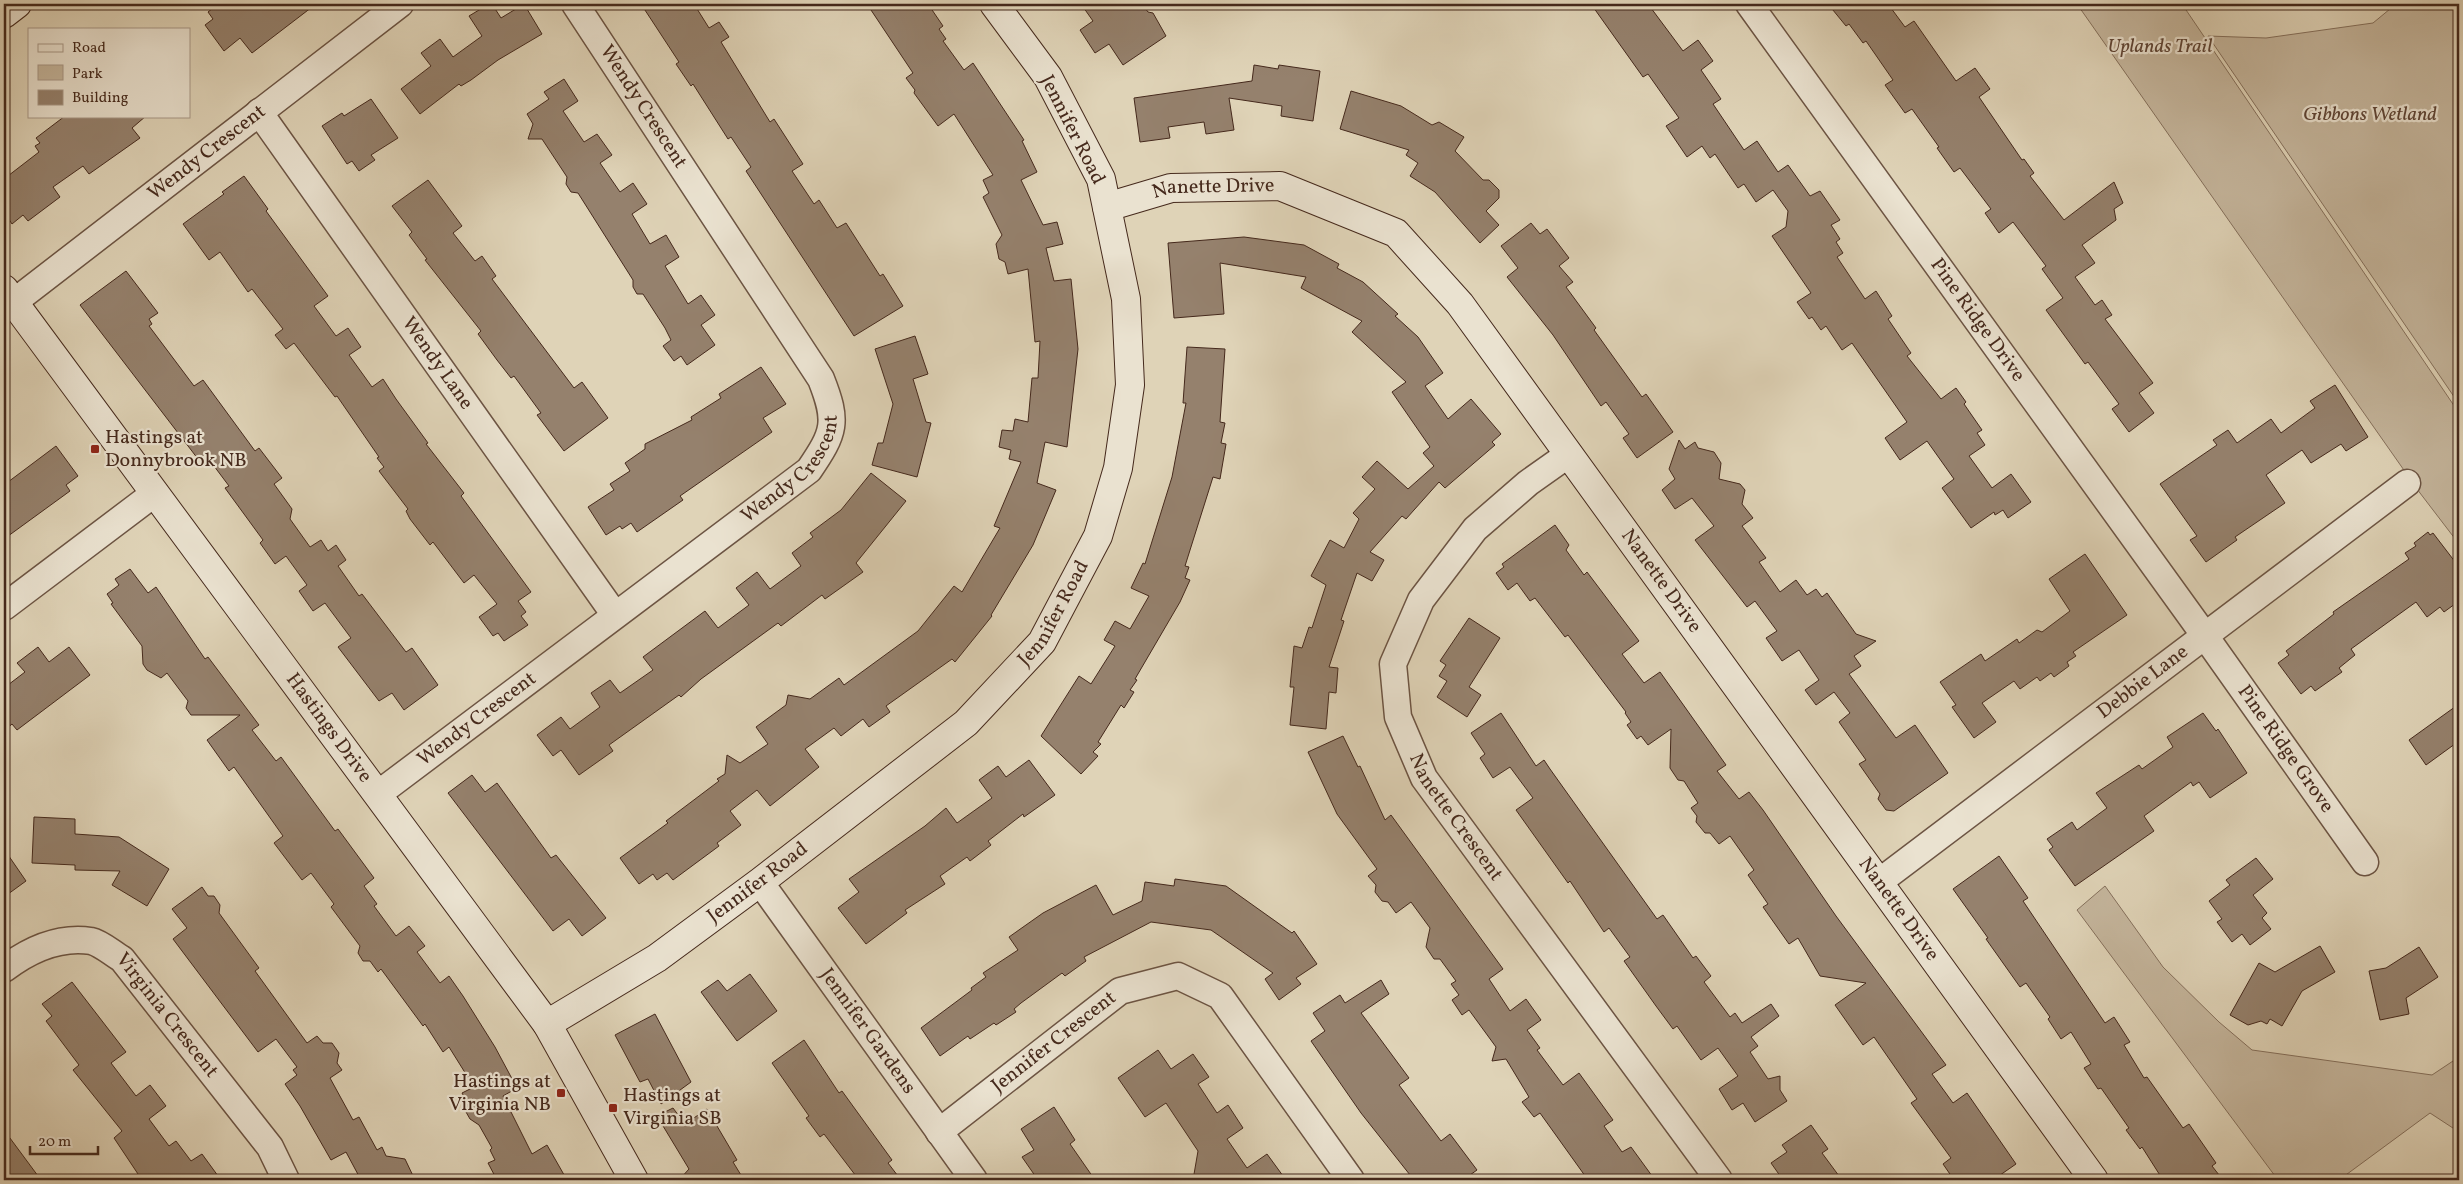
<svg xmlns="http://www.w3.org/2000/svg" width="2463" height="1184" font-family="Vollkorn,serif">
  <rect width="100%" height="100%" fill="#dfd3b7"/>
  <filter id="stains"><feTurbulence type="fractalNoise" baseFrequency=".004" numOctaves="4"/><feColorMatrix values="0 0 0 0 .2 0 0 0 0 .09 0 0 0 0 .02 0 0 0 .5 -.17"/></filter>
  <radialGradient id="worn" r=".72"><stop offset=".6" stop-color="#630" stop-opacity="0"/><stop offset="1" stop-color="#630" stop-opacity=".3"/></radialGradient>
  <g fill="#c5b69d" stroke="#85705c">
    <path d="M2077 4H2182L2459 413V544L2420 493Z"/>
    <path d="M2396 4H2459V404L2208 36 2266 38 2373 23Z"/>
    <path d="M2105 886 2163 967 2219 1022 2252 1050 2432 1075 2459 1057V1132L2430 1113 2339 1180H2278L2077 910Z"/>
  </g>
  <g fill="#95816d" stroke="#45291c">
    <path d="M218 4H316L252 53 240 38 224 51 205 25 213 19 208 12Z"/>
    <path d="M489 4H492L501 18 524 4 542 34 498 60 471 80 461 86 459 84 420 114 401 89 431 66 421 53 440 39 453 57 482 36 469 16Z"/>
    <path d="M641 4H694L709 28 719 22 729 37 721 42 770 122 774 119 803 164 792 171 814 204 819 200 837 228 846 223 880 276 883 274 903 306 854 336 746 171 751 167 731 137 728 139 693 84 691 86 676 64 679 62Z"/>
    <path d="M867 4H928L943 26 939 29 946 39 943 41 964 70 973 63 1024 140 1022 141 1037 172 1021 180 1043 225 1057 222 1063 244 1046 248 1054 281 1071 279 1078 349 1067 447 1045 442 1037 483 1056 490 1033 545 991 615 992 616 955 662 952 659 886 706 890 712 869 727 863 719 841 736 834 728 805 749 819 767 770 806 757 790 730 811 741 825 717 843 719 846 673 880 667 873 657 880 653 874 639 884 620 858 668 823 666 821 719 781 717 779 725 774 727 755 740 763 768 744 756 727 786 705 788 695 810 699 839 678 844 685 918 631 954 586 962 592 1000 528 994 526 1021 462 1009 459 1011 450 999 447 1002 430 1013 431 1015 419 1028 422 1032 378H1038L1040 341 1035 342 1028 269 1008 274 1005 262 999 259 996 244 1002 235 983 197 989 193 983 180 993 175 954 114 938 126 914 93 915 90 906 78 913 73Z"/>
    <path d="M1081 4H1142L1148 12 1153 13 1166 36 1123 65 1109 44 1095 53 1080 30 1093 21Z"/>
    <path d="M1591 4H1648L1683 51 1698 40 1713 61 1701 70 1721 99 1713 104 1744 150 1757 141 1778 172 1788 165 1810 196 1820 191 1840 220 1831 225 1840 239 1836 242 1843 253 1837 257 1865 299 1876 291 1892 316 1888 319 1911 353 1907 356 1941 399 1956 388 1966 402 1964 404 1982 430 1977 433 1985 445 1969 456 1992 488 2011 474 2031 502 2008 518 2003 510 1995 515 1994 512 1971 528 1942 488 1954 479 1927 441 1900 460 1885 438 1907 422 1852 343 1842 350 1826 326 1821 330 1812 317 1809 319 1797 302 1811 293 1772 236 1786 227 1788 211 1773 190 1756 202 1744 184 1738 188 1715 154 1710 158 1702 146 1687 157 1666 126 1679 118 1648 74 1643 77Z"/>
    <path d="M1828 4H1888L1905 27 1914 21 1956 81 1975 68 1990 89 1979 97 2022 160 2024 159 2034 173 2030 176 2064 220 2114 182 2123 203 2114 209 2116 220 2082 245 2095 263 2075 277 2095 305 2102 300 2112 315 2105 319 2153 383 2139 393 2154 413 2129 432 2112 409 2119 404 2088 362 2085 364 2046 310 2063 298 2042 269 2046 266 2013 222 1999 233 1985 213 1991 209 1960 168 1954 172 1937 148 1939 147 1912 109 1905 113 1885 85 1893 80 1866 41 1863 43 1849 24 1846 26Z"/>
    <path d="M1254 65 1278 69 1279 65 1320 71 1313 121 1281 116 1282 106 1229 98 1234 130 1206 134 1204 122 1168 127 1170 138 1140 142 1134 98 1252 81Z"/>
    <path d="M564 79 578 101 563 111 584 142 597 134 612 155 600 163 620 192 633 183 647 204 632 214 650 244 666 235 679 257 665 266 688 304 701 295 715 315 701 325 715 345 687 365 681 356 674 361 663 346 671 340 665 328 643 294H637L633 287V280L578 193 571 192 566 184 567 177 542 139H528L533 124 527 114 549 99 544 92Z"/>
    <path d="M1351 91 1401 106 1432 125 1439 122 1464 137 1455 151 1483 180H1489L1499 190V198L1486 211 1499 225 1480 243 1435 192 1410 176 1418 163 1406 155 1409 150 1340 129Z"/>
    <path d="M371 99 398 138 371 155 375 160 359 171 352 161 347 164 322 126 342 113 344 116Z"/>
    <path d="M65 116H146L132 128 140 138 89 174 83 166 53 187 60 197 28 221 23 215 12 224 4 212V179L39 152 35 146 40 143 36 138Z"/>
    <path d="M244 176 268 209 266 211 328 296 314 306 336 336 348 328 361 347 349 355 372 387 383 379 396 399 428 443 426 444 464 493 461 496 531 592 518 601 526 612 521 616 528 625 504 641 498 633 493 636 479 617 497 604 474 575 464 583 433 542 430 545 410 519 406 511 408 509 379 471 384 467 377 458 379 457 337 396 335 397 294 343 286 349 275 335 283 329 252 289 248 292 220 252 209 260 183 224 224 194 222 192Z"/>
    <path d="M428 180 462 226 453 233 475 261 482 256 496 276 492 279 574 388 582 382 608 418 564 451 537 415 541 413 514 376 511 378 497 360 478 334 481 331 425 260 427 259 409 235 412 232 392 206Z"/>
    <path d="M1531 223 1540 234 1547 229 1569 258 1559 266 1573 282 1566 287 1596 328 1594 330 1642 397 1646 394 1673 432 1637 458 1623 438 1629 434 1606 402 1601 406 1553 335 1507 277 1518 268 1501 246Z"/>
    <path d="M1244 237 1304 245 1339 264 1337 268 1363 282 1398 314 1395 316 1418 337 1443 373 1425 386 1448 419 1471 399 1501 434 1492 442 1495 445 1445 488 1439 482 1406 519 1402 516 1370 552 1384 560 1372 581 1357 573 1341 620 1344 621 1329 667 1338 668 1336 693 1329 692 1326 729 1290 725 1294 687H1290L1294 646 1302 648 1309 627 1312 628 1326 585 1311 576 1330 540 1344 548 1359 519 1353 513 1375 489 1362 477 1377 461 1408 489 1434 466 1423 453 1430 447 1392 392 1406 382 1352 332 1362 321 1301 288 1306 277 1220 263 1224 314 1174 318 1168 243Z"/>
    <path d="M126 271 158 313 149 319 152 324 149 326 194 386 203 380 255 451 259 448 282 478 274 484 292 509 290 519 310 547 321 540 328 551 336 545 346 560 338 566 359 596 362 594 406 652 412 648 438 685 404 710 392 693 379 701 338 647 351 638 325 603 313 611 299 591 307 585 286 556 275 564 260 543 263 540 225 488 229 486 205 454 198 459 80 305Z"/>
    <path d="M915 336 928 374 913 379 926 422 931 423 917 477 872 465 878 443H883L893 404 875 349Z"/>
    <path d="M1187 347 1225 349 1220 422 1225 423 1221 443 1226 444 1220 479 1213 477 1185 566 1189 567 1185 578 1190 580 1180 602 1135 679 1137 680 1130 690 1134 692 1124 708 1121 705 1098 742 1101 744 1093 752 1098 756 1081 774 1041 736 1079 676 1091 684 1115 646 1104 640 1115 621 1130 629 1149 596 1131 588 1143 563 1145 564 1172 477 1186 403H1183Z"/>
    <path d="M761 367 786 404 763 418 772 432 680 496 683 500 637 532 631 523 622 529 620 526 606 535 588 507 614 490 610 484 630 471 625 463 645 449V444L692 420 691 417 721 398 719 394Z"/>
    <path d="M2335 385 2368 437 2346 451 2341 444 2311 463 2302 450 2266 475 2285 503 2235 537 2237 540 2206 562 2190 540 2197 536 2160 484 2217 445 2213 440 2228 430 2237 443 2271 419 2281 433 2315 408 2310 401Z"/>
    <path d="M1679 440 1685 449 1695 442 1698 448 1714 452 1721 463 1719 479 1740 484 1745 490 1742 504 1753 518 1742 526 1766 558 1759 562 1780 592 1796 580 1807 595 1816 589 1822 597 1827 593 1856 634 1876 641 1854 656 1861 666 1849 674 1896 738 1915 725 1948 773 1894 811 1886 810 1878 799 1880 794 1859 764 1866 760 1839 722 1850 713 1834 692 1816 705 1805 690 1819 680 1799 650 1782 661 1766 638 1777 631 1755 601 1747 607 1695 540 1714 526 1692 498 1675 509 1662 490 1675 479 1669 469Z"/>
    <path d="M56 446 78 476 66 485 70 491 4 539V485Z"/>
    <path d="M871 473 906 501 856 563 863 572 825 599 822 595 781 626 778 623 701 679 681 697 679 695 609 745 613 751 579 775 561 750 553 756 537 735 561 717 570 729 600 707 591 693 610 680 620 693 653 670 643 657 705 611 718 628 749 605 736 588 757 572 770 589 801 566 792 553 813 537 810 533 841 510Z"/>
    <path d="M1555 525 1569 545 1566 550 1584 575 1587 572 1639 641 1622 654 1644 683 1660 672 1726 765 1717 771 1739 799 1749 792 1763 810 1836 916 1946 1065 1932 1074 1953 1103 1967 1093 2016 1164 1993 1180H1954L1943 1164 1951 1158 1911 1103 1917 1099 1874 1037 1863 1045 1835 1005 1866 983 1820 976 1798 938 1789 944 1763 907 1768 904 1748 875 1754 870 1730 836 1719 844 1710 833H1705L1696 822 1697 816 1691 808 1698 803 1684 781 1678 780 1670 768 1671 729 1648 745 1641 736 1637 739 1627 725 1631 722 1625 713 1626 712 1568 635 1565 637 1535 598 1530 601 1517 583 1508 590 1496 573 1504 567 1502 564Z"/>
    <path d="M2428 532 2430 535 2433 533 2459 567V601L2444 612 2440 607 2427 617 2416 602 2351 649 2355 655 2339 668 2342 672 2315 691 2311 686 2301 694 2278 663 2289 655 2286 651 2334 614 2333 612 2409 559 2405 553 2416 546 2414 543Z"/>
    <path d="M2085 554 2127 615 2073 652 2076 656 2067 662 2069 666 2054 677 2051 673 2040 681 2037 677 2020 689 2014 681 1982 703 1996 722 1974 738 1952 707 1956 705 1940 682 1981 654 1985 661 2017 639 2019 643 2037 630 2042 632 2070 611 2049 579Z"/>
    <path d="M130 569 148 593 156 587 205 659 208 657 259 725 252 730 276 761 281 757 335 831 338 829 374 878 364 886 377 904 374 906 396 936 409 926 425 946 417 952 440 983 449 976 463 996 495 1047 517 1088 503 1096 532 1154 547 1145 567 1180H497L488 1163 495 1160 490 1150 492 1148 479 1125 470 1119 466 1112 468 1104 462 1093 474 1087 449 1047 443 1052 425 1024 423 1026 381 969 378 972 370 961H363L358 953 360 946 331 907 334 904 311 873 302 880 274 843 283 836 234 767 229 771 207 740 240 715H191L186 708 188 701 167 673 161 678 147 670 143 664 142 646 111 604 113 603 107 594 119 585 115 579Z"/>
    <path d="M1469 618 1500 638 1469 687 1481 695 1467 717 1437 697 1447 681 1439 676 1446 665 1440 661Z"/>
    <path d="M38 647 49 662 69 647 90 675 17 730 12 724 4 731V688L25 672 17 663Z"/>
    <path d="M2459 704V741L2426 765 2409 740Z"/>
    <path d="M1501 713 1536 766 1544 760 1550 769 1657 919 1663 915 1693 958 1696 956 1711 976 1704 982 1730 1017 1735 1013 1742 1023 1771 1004 1779 1016 1751 1037 1758 1046 1750 1052 1768 1079 1780 1076V1090L1787 1101 1755 1122 1743 1103 1732 1110 1719 1089 1738 1076 1718 1048 1701 1060 1677 1026 1673 1029 1656 1006 1624 961 1630 957 1609 928 1604 932 1570 881 1568 883 1516 810 1533 798 1510 767 1493 778 1480 758 1485 754 1471 733Z"/>
    <path d="M2203 713 2216 731 2218 729 2247 773 2210 798 2199 782 2193 786 2191 782 2144 816 2154 831 2075 886 2049 850 2053 847 2047 839 2072 822 2077 830 2107 808 2096 793 2139 765 2142 769 2173 747 2167 737Z"/>
    <path d="M1343 736 1358 767 1360 766 1385 820 1391 815 1503 969 1489 979 1510 1011 1526 999 1541 1020 1527 1030 1540 1048 1537 1050 1563 1085 1579 1073 1613 1120 1604 1126 1622 1152 1631 1147 1655 1180H1588L1540 1113 1534 1117 1522 1102 1529 1097 1506 1059 1492 1061 1496 1047 1469 1010 1462 1015 1452 1000 1459 995 1451 984 1456 981 1440 959H1434L1426 947 1430 928 1411 902 1396 913 1388 902 1382 901 1375 892 1376 885 1368 876 1377 869 1337 814 1308 752Z"/>
    <path d="M1029 760 1055 795 1024 817 1023 814 988 841 991 845 970 861 967 857 940 876 945 884 905 910 907 913 866 944 838 908 859 892 849 879 925 826 946 808 957 823 992 798 979 780 998 766 1006 777Z"/>
    <path d="M472 775 485 792 497 783 551 858 556 855 606 918 582 936 569 919 553 931 448 793Z"/>
    <path d="M34 817 75 819V834L119 837 169 869 147 906 112 885 120 871 75 870V865L32 863Z"/>
    <path d="M4 849 26 881 4 897Z"/>
    <path d="M1999 856 2028 898 2023 901 2105 1023 2114 1017 2130 1042 2124 1045 2144 1078 2147 1077 2183 1128 2189 1124 2216 1163 2212 1166 2223 1180H2163L2142 1147 2140 1149 2126 1130 2129 1128 2101 1088 2098 1089 2084 1068 2091 1064 2071 1032 2061 1039 2048 1019 2050 1017 2026 983 2020 987 1986 939 1988 938 1953 889Z"/>
    <path d="M2256 858 2273 879 2253 895 2267 913 2262 918 2271 929 2250 945 2242 934 2232 942 2217 922 2222 919 2209 901 2230 885 2226 880Z"/>
    <path d="M1175 879 1226 886 1292 933 1294 931 1317 964 1296 978 1301 984 1279 1000 1265 979 1273 973 1211 930 1151 922 1084 957 1086 961 1065 976 1062 973 1021 1003 1014 1009 1016 1012 996 1025 994 1023 970 1039 968 1036 940 1056 921 1028 972 990 971 988 986 977 983 973 1018 950 1009 937 1043 913 1096 885 1113 915 1142 901 1145 882 1174 886Z"/>
    <path d="M202 887 208 896H214L220 905 219 913 259 968 255 971 307 1043 317 1036 323 1043H332L339 1053 337 1063 342 1070 330 1078 353 1120 359 1117 377 1150 382 1147 386 1156 405 1159 415 1180H361L346 1152 331 1160 300 1106 285 1084 297 1075 293 1070 297 1067 276 1039 258 1052 173 939 187 928 172 909Z"/>
    <path d="M2320 946 2335 972 2302 991 2282 1026 2270 1019 2267 1024 2261 1021 2248 1025 2230 1015 2259 963 2275 972Z"/>
    <path d="M2419 947 2438 977 2406 998 2409 1014 2380 1020 2369 971 2386 968Z"/>
    <path d="M750 974 777 1011 737 1041 701 992 718 980 727 991Z"/>
    <path d="M1381 980 1389 994 1361 1013 1409 1078 1399 1085 1441 1141 1450 1134 1477 1170 1463 1180H1414L1361 1113 1311 1041 1325 1031 1313 1013 1340 995 1345 1003Z"/>
    <path d="M72 982 126 1052 111 1063 136 1096 150 1085 166 1106 149 1119 169 1146 176 1141 191 1161 202 1154 221 1180H142L114 1138 122 1131 73 1070 79 1065 46 1021 52 1016 42 1004Z"/>
    <path d="M655 1014 691 1082 661 1104 648 1079 640 1082 615 1035Z"/>
    <path d="M804 1040 839 1093 842 1091 892 1160 888 1163 901 1180H859L824 1134 820 1137 806 1118 809 1116 772 1063Z"/>
    <path d="M1158 1050 1171 1069 1193 1054 1209 1077 1198 1084 1217 1113 1228 1105 1243 1128 1227 1139 1247 1168 1267 1154 1286 1180H1193L1198 1151 1166 1103 1145 1117 1118 1078Z"/>
    <path d="M1054 1107 1075 1140 1070 1144 1095 1180H1038L1022 1157 1034 1150 1021 1129Z"/>
    <path d="M673 1108 685 1124 707 1109 737 1160 733 1162 744 1180H679L689 1169 657 1116Z"/>
    <path d="M1811 1125 1828 1149 1822 1153 1842 1180H1783L1771 1163 1787 1152 1782 1145Z"/>
    <path d="M4 1130 41 1180H4Z"/>
  </g>
  <g fill="none" stroke-linecap="round" stroke-linejoin="round">
    <g stroke="#6c5443" stroke-width="29">
      <g id="street">
        <path id="s1" d="M1749 4 2205 636 2365 862"/>
        <path id="s2" d="M259 112 615 615"/>
        <path id="s3" d="M14 302 400 4"/>
        <path id="s4" d="M1569 454 1528 483 1475 529 1421 600 1393 664 1398 717 1424 778 1719 1180"/>
        <path d="M4 607 155 493"/>
        <path id="s5" d="M378 794 809 470C835 432 838 422 821 379L575 4"/>
        <path id="s6" d="M760 882 974 1180"/>
        <path id="s7" d="M1879 882 2407 483"/>
        <path id="s8" d="M4 969C29 950 58 936 91 941 101 943 113 954 122 959L270 1147 286 1180"/>
        <path id="s9" d="M939 1132 1120 991 1178 976 1220 996 1351 1180"/>
      </g>
    </g>
    <g stroke="#45291c" stroke-width="30">
      <g id="secondary">
        <path d="M4 14 17 4"/>
        <path id="s10" d="M1107 207 1171 188 1280 186 1396 233 1460 304 2094 1180"/>
        <path id="s11" d="M4 289 547 1024 634 1180"/>
        <path id="s12" d="M547 1024 657 958 760 882 966 723 1042 642 1098 536 1118 468 1130 385 1126 299 1101 179 1048 77 994 4"/>
      </g>
    </g>
    <use href="#street" stroke="#eae2d0" stroke-width="26"/>
    <use href="#secondary" stroke="#eae2d0" stroke-width="28"/>
  </g>
  <g fill="#8f2418" stroke="#eae2d0" stroke-width="2">
    <rect x="90" y="444" width="10" height="10" rx="2.5"/>
    <rect x="556" y="1088" width="10" height="10" rx="2.5"/>
    <rect x="608" y="1103" width="10" height="10" rx="2.5"/>
  </g>
  <g text-anchor="middle" dominant-baseline="central" stroke-width="4.5" stroke-linejoin="round" paint-order="stroke">
    <g font-size="20" font-style="italic" fill="#5f4536" stroke="#eae2d0">
      <text x="2160" y="47">Uplands Trail</text>
      <text x="2370" y="115">Gibbons Wetland</text>
    </g>
    <g font-size="20" fill="#45291c" stroke="#eae2d0">
      <text transform="translate(643 107) rotate(57)">Wendy Crescent</text>
      <text transform="translate(1072 130) rotate(63)">Jennifer Road</text>
      <text stroke="none"><textPath href="#s3" startOffset="244">Wendy Crescent</textPath></text>
      <text stroke="none"><textPath href="#s10" startOffset="109">Nanette Drive</textPath></text>
      <text stroke="none"><textPath href="#s1" startOffset="390">Pine Ridge Drive</textPath></text>
      <text stroke="none"><textPath href="#s2" startOffset="308">Wendy Lane</textPath></text>
      <text stroke="none"><textPath href="#s5" startOffset="529">Wendy Crescent</textPath></text>
      <text stroke="none"><textPath href="#s10" startOffset="739">Nanette Drive</textPath></text>
      <text stroke="none"><textPath href="#s12" startOffset="658">Jennifer Road</textPath></text>
      <text stroke="none"><textPath href="#s7" startOffset="331">Debbie Lane</textPath></text>
      <text stroke="none"><textPath href="#s5" startOffset="124">Wendy Crescent</textPath></text>
      <text stroke="none"><textPath href="#s11" startOffset="546">Hastings Drive</textPath></text>
      <text stroke="none"><textPath href="#s1" startOffset="918">Pine Ridge Grove</textPath></text>
      <text stroke="none"><textPath href="#s4" startOffset="449">Nanette Crescent</textPath></text>
      <text stroke="none"><textPath href="#s12" startOffset="254">Jennifer Road</textPath></text>
      <text stroke="none"><textPath href="#s10" startOffset="1144">Nanette Drive</textPath></text>
      <text stroke="none"><textPath href="#s8" startOffset="202">Virginia Crescent</textPath></text>
      <text stroke="none"><textPath href="#s6" startOffset="184">Jennifer Gardens</textPath></text>
      <text stroke="none"><textPath href="#s9" startOffset="146">Jennifer Crescent</textPath></text>
    </g>
    <g font-size="20" fill="#45291c" stroke="#eae2d0" text-anchor="start">
      <text x="105" y="438">Hastings at<tspan x="105" dy="23">Donnybrook NB</tspan></text>
      <text x="551" y="1082" text-anchor="end">Hastings at<tspan x="551" dy="23">Virginia NB</tspan></text>
      <text x="623" y="1096">Hastings at<tspan x="623" dy="23">Virginia SB</tspan></text>
    </g>
  </g>
  <rect width="2463" height="1184" fill="none" stroke="#dfd3b7" stroke-width="20"/>
  <rect x="5" y="5" width="2453" height="1174" fill="none" stroke="#45291c" stroke-width="2.5"/>
  <rect x="10" y="10" width="2443" height="1164" fill="none" stroke="#45291c"/>
  <rect x="28" y="28" width="162" height="90" fill="#eae2d0" stroke="#a89888"/>
  <rect x="38" y="44" width="25" height="8" fill="#eae2d0" stroke="#a89888"/>
  <text x="72" y="52" font-size="15" fill="#45291c">Road</text>
  <rect x="38" y="65" width="25" height="15" fill="#c5b69d" stroke="#a89888"/>
  <text x="72" y="78" font-size="15" fill="#45291c">Park</text>
  <rect x="38" y="90" width="25" height="15" fill="#95816d" stroke="#a89888"/>
  <text x="72" y="102" font-size="15" fill="#45291c">Building</text>
  <path d="M30 1146v8h68v-8" fill="none" stroke="#45291c" stroke-width="2.5"/>
  <text x="38" y="1146" font-size="15" fill="#45291c" stroke="#eae2d0" stroke-width="4" paint-order="stroke">20 m</text>
  <rect width="100%" height="100%" filter="url(#stains)"/>
  <rect width="100%" height="100%" fill="url(#worn)"/>
</svg>
